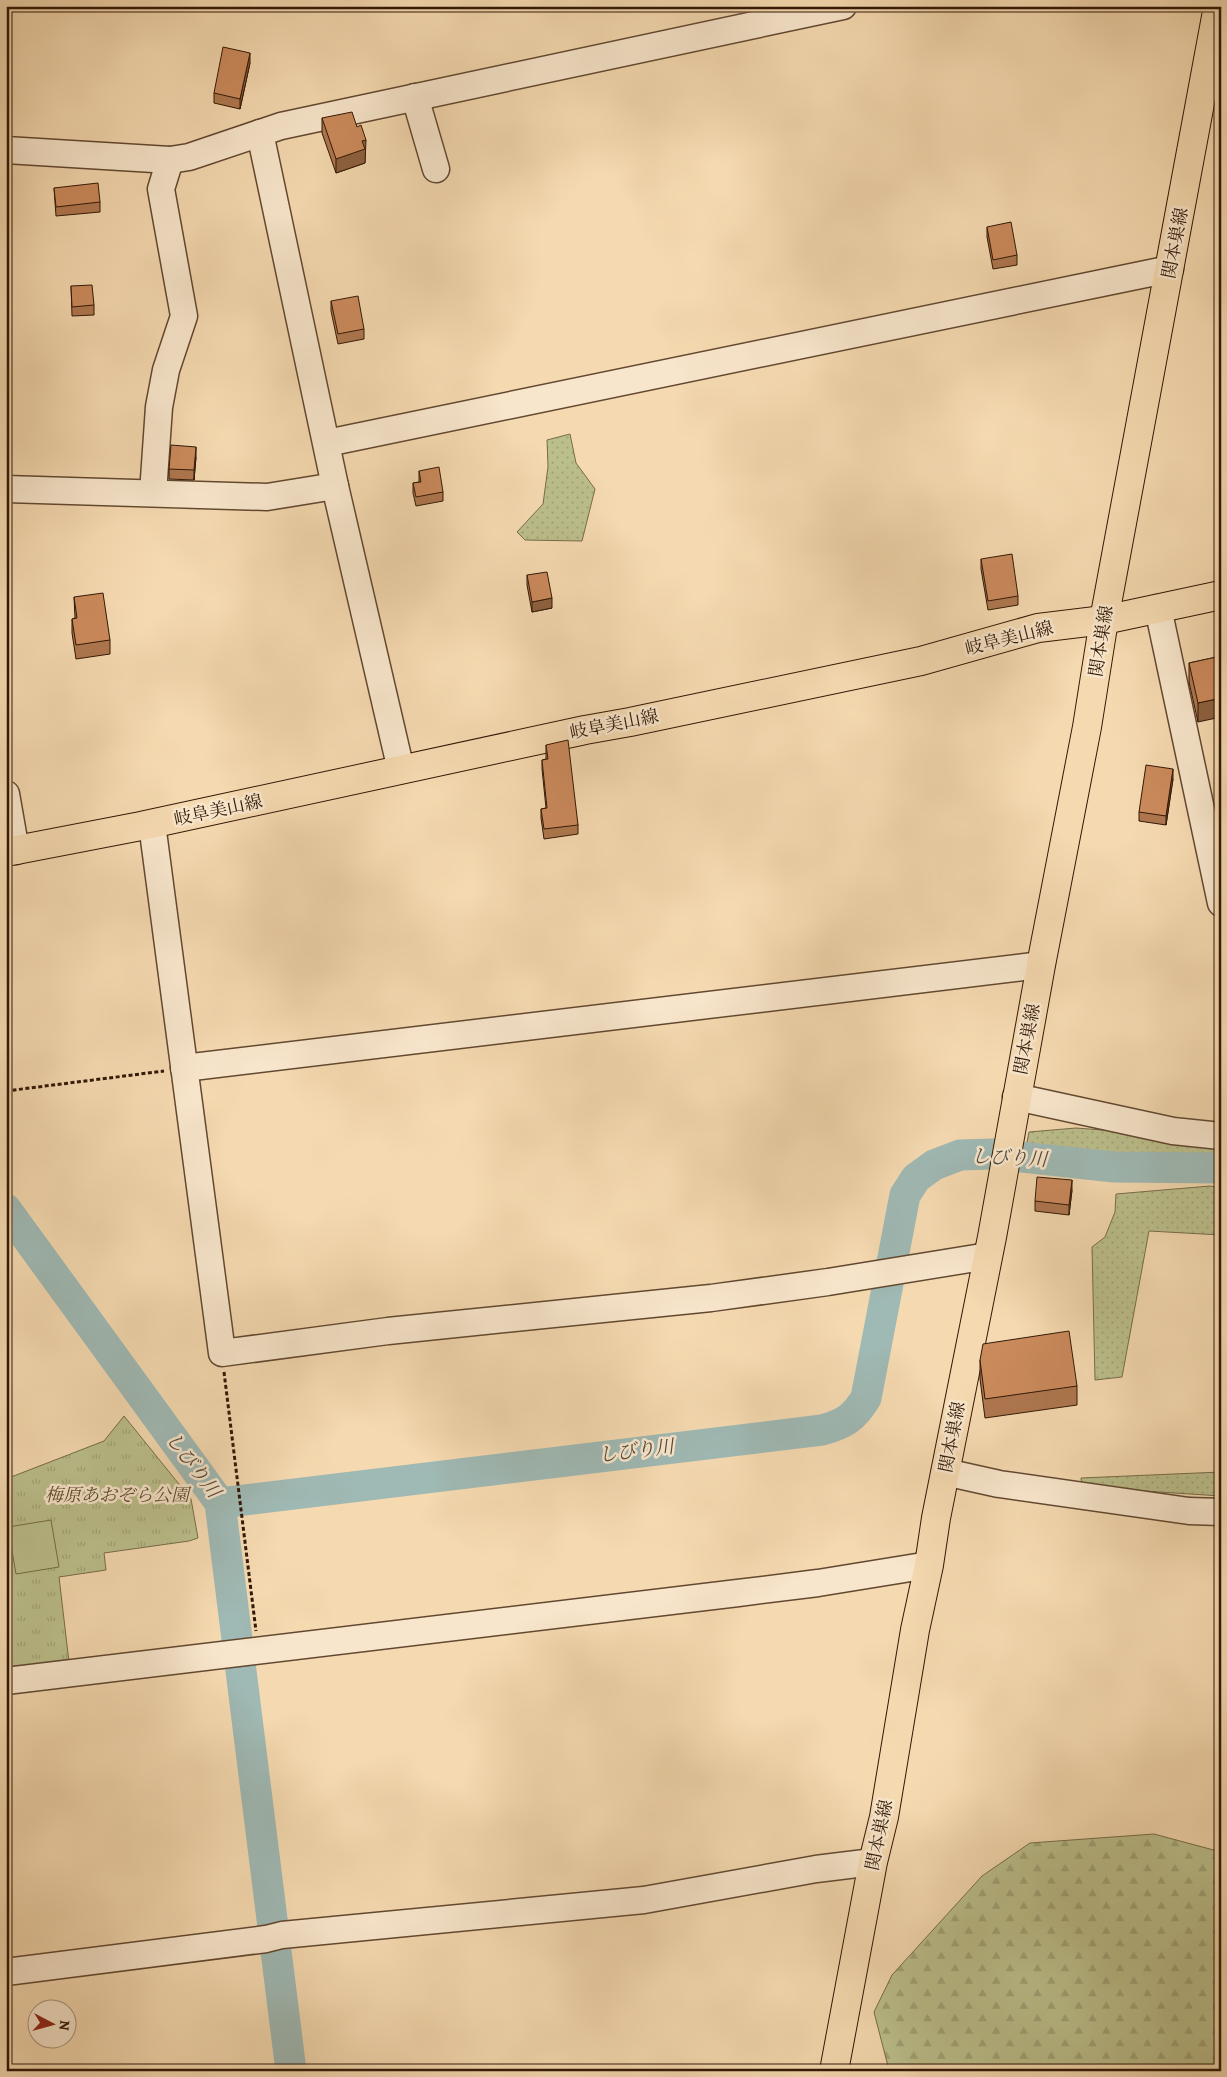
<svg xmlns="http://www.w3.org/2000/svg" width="1227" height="2077" font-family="Alegreya,'Noto Serif JP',serif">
  <defs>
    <pattern id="grass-dots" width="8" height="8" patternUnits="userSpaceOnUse" patternTransform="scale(1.25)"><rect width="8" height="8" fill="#bbbf8c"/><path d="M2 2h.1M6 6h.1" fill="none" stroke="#a1a377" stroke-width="1.8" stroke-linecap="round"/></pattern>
    <pattern id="forest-firs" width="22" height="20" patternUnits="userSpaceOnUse" patternTransform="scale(1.25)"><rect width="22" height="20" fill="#bbbf8c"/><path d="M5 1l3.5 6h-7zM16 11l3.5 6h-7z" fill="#a1a377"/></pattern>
    <pattern id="park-tufts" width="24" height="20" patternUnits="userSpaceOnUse" patternTransform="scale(1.25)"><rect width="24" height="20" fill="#bbbf8c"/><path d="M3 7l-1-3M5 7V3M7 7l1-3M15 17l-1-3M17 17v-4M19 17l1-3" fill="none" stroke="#a1a377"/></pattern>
  </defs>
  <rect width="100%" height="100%" fill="#f5d9b0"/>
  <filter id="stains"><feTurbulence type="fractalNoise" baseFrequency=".004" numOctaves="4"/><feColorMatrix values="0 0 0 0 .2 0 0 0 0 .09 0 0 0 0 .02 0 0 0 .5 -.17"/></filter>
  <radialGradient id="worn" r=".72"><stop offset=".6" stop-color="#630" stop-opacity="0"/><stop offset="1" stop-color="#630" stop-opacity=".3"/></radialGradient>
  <g fill="url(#grass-dots)" stroke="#766c49">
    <path d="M570 434 576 463 595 489 582 541 525 540 517 532 543 504 548 467 547 440Z"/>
    <path d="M1076 1128 1142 1133 1221 1145V1159L1025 1153 1029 1132Z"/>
    <path d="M1210 1186 1221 1188V1235L1149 1231 1122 1377 1095 1380 1092 1247 1105 1237 1115 1212 1116 1194Z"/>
    <path d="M1221 1472V1496L1082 1487 1081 1478Z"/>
  </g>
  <path fill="url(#forest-firs)" stroke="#766c49" d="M1154 1834 1221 1852V2071L889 2070 874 2012 892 1975 982 1876 1030 1843Z"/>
  <path fill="url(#park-tufts)" stroke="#766c49" d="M124 1416 191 1499 198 1538 189 1541 104 1553 106 1570 59 1577 69 1662 6 1667V1479L104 1441Z"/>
  <path fill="#bbbf8c" stroke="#766c49" d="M51 1520 59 1567 16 1574 8 1527Z"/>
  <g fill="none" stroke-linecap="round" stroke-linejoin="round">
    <g stroke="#9fb9b4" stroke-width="31">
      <path d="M6 1209 220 1503 291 2071"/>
      <path d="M220 1503 822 1430C844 1424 854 1418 866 1398L905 1195 916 1178 934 1165 960 1155 993 1154 1114 1167 1221 1168"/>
    </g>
    <g stroke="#624830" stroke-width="29">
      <g id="minor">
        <path d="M415 97 436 169"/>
        <path d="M260 133 335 486 401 770"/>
        <path d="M6 150 170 160 189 157 281 126 843 6"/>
        <path d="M327 443 1170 269"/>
        <path d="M6 489 267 497 335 486"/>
        <path d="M153 493 159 407 166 370 184 316 161 189 170 160"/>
        <path d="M1158 608 1221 903"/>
        <path d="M6 794 16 851"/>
        <path d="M152 824 222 1353 388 1331 711 1298 828 1282 988 1256"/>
        <path d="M184 1068 1041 965"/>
        <path d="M1016 1097 1173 1131 1221 1136"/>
        <path d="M945 1472 999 1484 1189 1511 1221 1512"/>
        <path d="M6 1681 738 1593 818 1583 929 1565"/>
        <path d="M6 1972 266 1939 282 1935 644 1900 816 1869 873 1862"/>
      </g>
    </g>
    <g stroke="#311806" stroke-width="30">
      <g id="major">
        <path d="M6 852 141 826 585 730 630 722 921 661 1038 628 1104 620 1221 595"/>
        <path d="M834 2071 873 1862 884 1817 915 1630 929 1565 936 1518 992 1237 1041 965 1087 727 1104 620 1218 6"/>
      </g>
    </g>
    <g stroke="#311806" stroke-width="3" stroke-dasharray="4 2.5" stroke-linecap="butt">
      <path d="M6 1091 164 1071"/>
      <path d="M224 1372 256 1631"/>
    </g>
    <use href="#minor" stroke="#f8e6cc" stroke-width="26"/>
    <use href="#major" stroke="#f5d9b0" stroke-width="28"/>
  </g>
  <g fill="#af774f" stroke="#311806">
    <path d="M250 63 240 109 214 103V93Z"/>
    <path d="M322 118 366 154H365V163L336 173 322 133Z"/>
    <path d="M54 188 100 202V212L56 216Z"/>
    <path d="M987 227 1017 255V265L993 269 987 237Z"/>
    <path d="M71 286 94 305V315L72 316Z"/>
    <path d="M331 301 364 329V339L338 344 331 311Z"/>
    <path d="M196 457 194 480 169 479V469Z"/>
    <path d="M419 471 443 492V501L416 506 413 493V483L419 482Z"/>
    <path d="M981 559 1018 596V605L988 610 981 569Z"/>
    <path d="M527 575 552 608 532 612 527 585Z"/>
    <path d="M74 597 110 640V654L76 659 72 633V619L75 618Z"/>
    <path d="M1221 656 1198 722 1189 682V663Z"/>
    <path d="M546 745 578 825V834L544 839 541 818V809L546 808 542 769V760L546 759Z"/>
    <path d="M1173 779 1166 825 1139 821V812Z"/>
    <path d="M1072 1190 1069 1215 1035 1211V1201Z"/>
    <path d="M980 1360 1077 1386V1405L985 1418 980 1379Z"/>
  </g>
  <g fill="#8e6140" stroke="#311806">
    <path d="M250 53V63L240 109V99Z"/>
    <path d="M366 140 365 163 336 173V159L362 141Z"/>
    <path d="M196 447V457L194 480V470Z"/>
    <path d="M552 598V608L532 612V602Z"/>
    <path d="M1221 698V717L1198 722V703Z"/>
    <path d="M1173 769V779L1166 825V816Z"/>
    <path d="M1072 1180V1190L1069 1215V1205Z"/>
  </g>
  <g fill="#cb8a5c" stroke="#311806">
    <path d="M223 47 250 53 240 99 214 93Z"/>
    <path d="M352 112 357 127 361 125 366 140 362 141 365 149 336 159 322 118Z"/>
    <path d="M98 183 100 202 56 207 54 188Z"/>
    <path d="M1011 222 1017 255 993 260 987 227Z"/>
    <path d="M92 285 94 305 72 307 71 286Z"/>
    <path d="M358 296 364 329 338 334 331 301Z"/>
    <path d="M171 445 196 447 194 470 169 469Z"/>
    <path d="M439 467 443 492 416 497 413 483 421 482 419 471Z"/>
    <path d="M1012 554 1018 596 988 601 981 559Z"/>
    <path d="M547 572 552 598 532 602 527 575Z"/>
    <path d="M103 593 110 640 76 645 72 619 77 618 74 597Z"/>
    <path d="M1221 656V698L1198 703 1189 663Z"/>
    <path d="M568 740 578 825 544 829 541 809 547 808 542 760 548 759 546 745Z"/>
    <path d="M1146 765 1173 769 1166 816 1139 812Z"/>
    <path d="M1037 1177 1072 1180 1069 1205 1035 1201Z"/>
    <path d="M1069 1331 1077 1386 985 1399 980 1360 983 1344Z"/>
  </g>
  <g text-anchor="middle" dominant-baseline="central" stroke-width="5" stroke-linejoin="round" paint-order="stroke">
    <g font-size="18" fill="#311806" stroke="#f8e6cc">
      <text transform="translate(1175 243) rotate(-79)">関本巣線</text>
      <text transform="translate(1009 638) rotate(-14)">岐阜美山線</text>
      <text transform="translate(1101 641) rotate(-81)">関本巣線</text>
      <text transform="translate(614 724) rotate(-11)">岐阜美山線</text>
      <text transform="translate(218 810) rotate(-12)">岐阜美山線</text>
      <text transform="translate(1027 1039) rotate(-79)">関本巣線</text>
      <text transform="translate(952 1437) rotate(-79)">関本巣線</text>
      <text transform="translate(879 1835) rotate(-78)">関本巣線</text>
    </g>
    <g font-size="18" font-style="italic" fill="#5a4a2e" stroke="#f8e6cc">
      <text x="117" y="1495">梅原あおぞら公園</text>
    </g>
    <g font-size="19" font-style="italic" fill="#52483a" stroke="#f8e6cc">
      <text transform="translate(1009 1158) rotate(3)">しびり川</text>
      <text transform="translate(636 1451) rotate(-7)">しびり川</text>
      <text transform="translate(193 1465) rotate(53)">しびり川</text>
    </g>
  </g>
  <rect width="1227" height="2077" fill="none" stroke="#f5d9b0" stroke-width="25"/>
  <rect x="8" y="8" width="1212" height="2062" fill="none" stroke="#311806" stroke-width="2.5"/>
  <rect x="12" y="12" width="1202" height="2052" fill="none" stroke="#311806"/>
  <g transform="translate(52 2024) rotate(96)"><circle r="24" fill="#f8e6cc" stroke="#a8947d"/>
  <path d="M0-4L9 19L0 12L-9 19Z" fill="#8f2418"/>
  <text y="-8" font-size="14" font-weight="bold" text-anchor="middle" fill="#311806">N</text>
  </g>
  <rect width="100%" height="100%" filter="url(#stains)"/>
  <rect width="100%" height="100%" fill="url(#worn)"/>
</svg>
